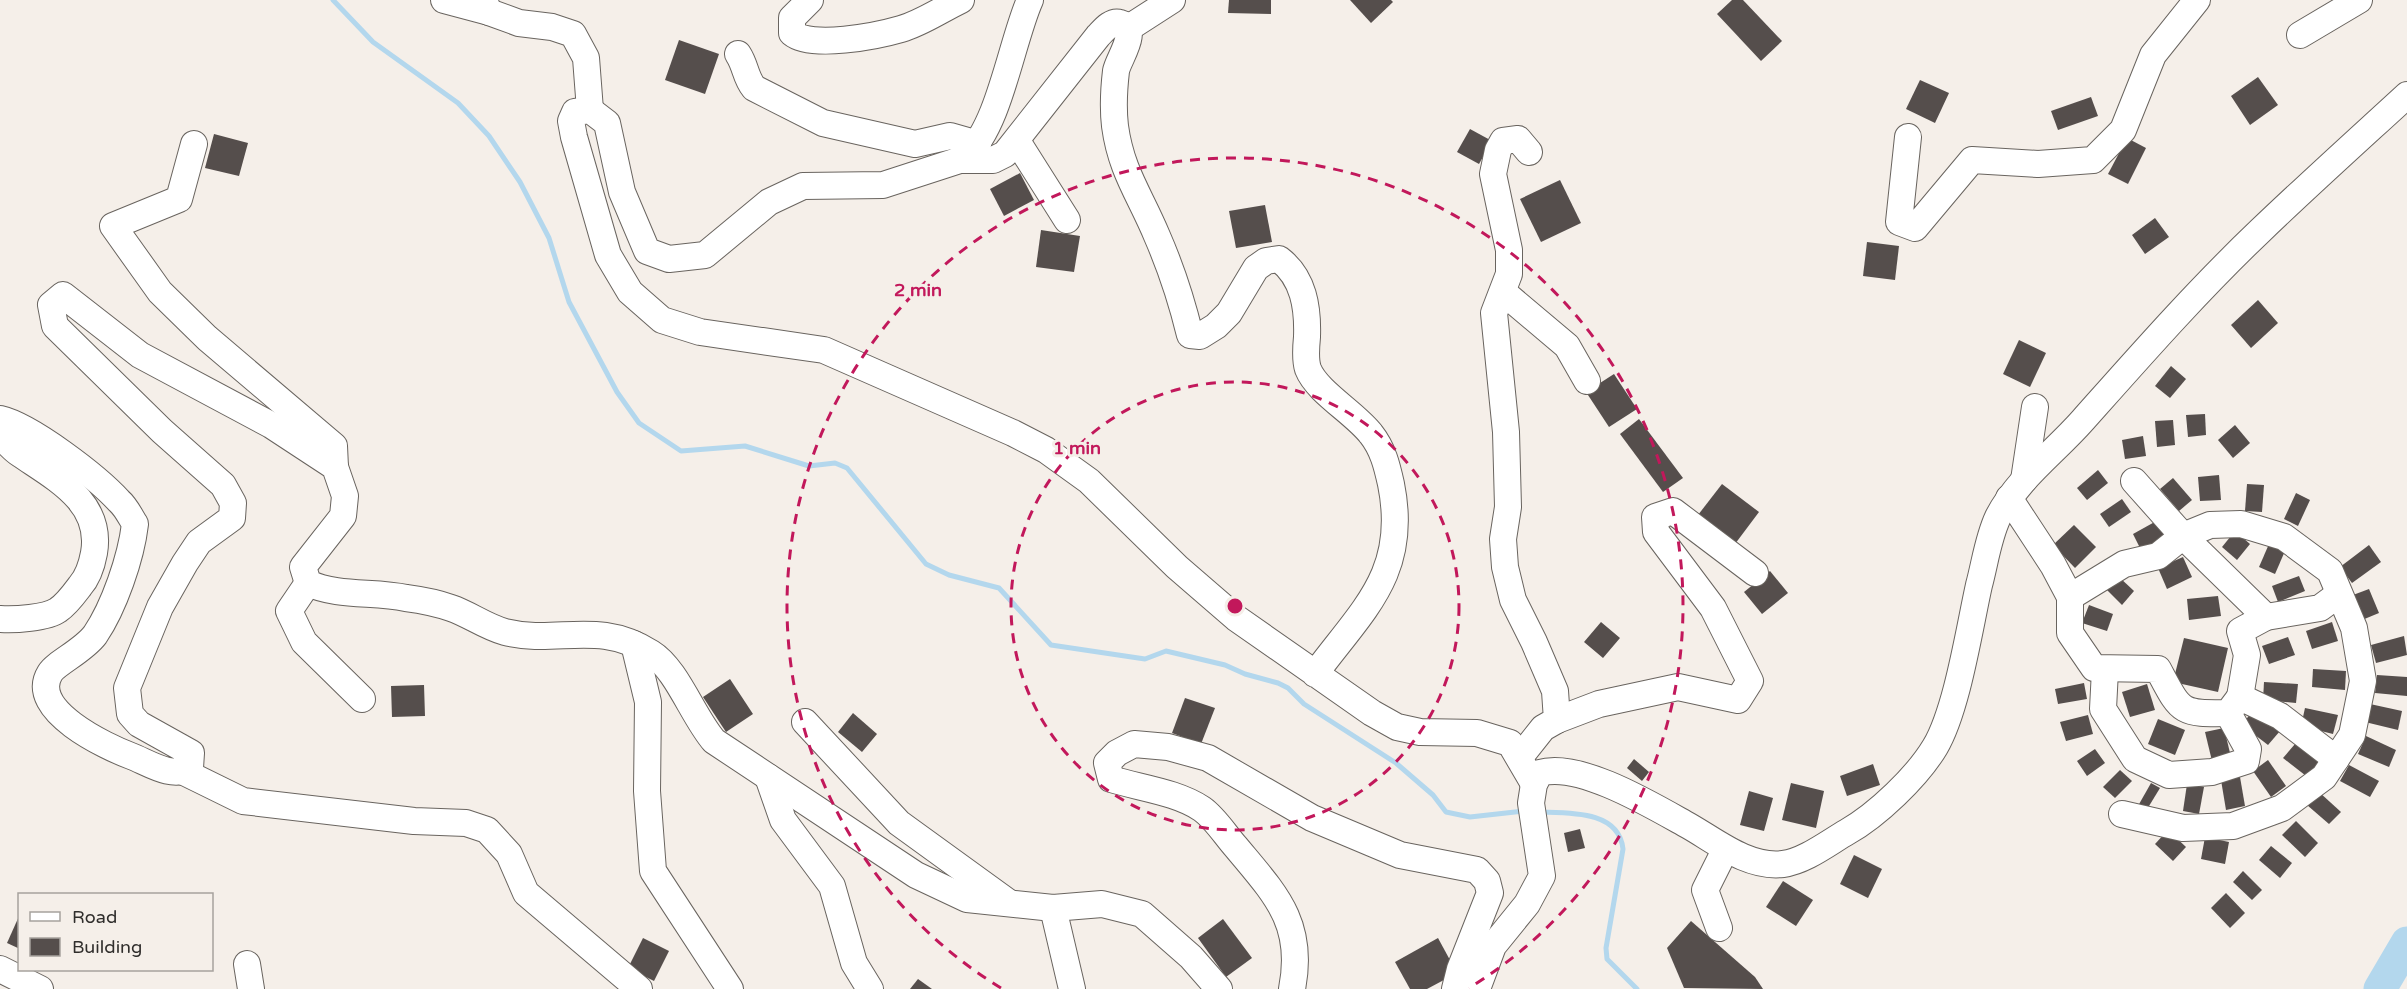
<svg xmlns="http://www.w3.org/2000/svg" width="2407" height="989" font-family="'Varela Round',sans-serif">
  <rect width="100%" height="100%" fill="#f5efe9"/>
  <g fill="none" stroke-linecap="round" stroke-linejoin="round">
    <g stroke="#b3d7ed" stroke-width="5">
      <path d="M333 0 373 42 458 103 489 136 520 182 549 238 569 302 617 392 639 423 681 451 745 446 809 466 835 463 847 468 926 564 949 575 999 588 1051 645 1145 659 1166 651 1225 665 1245 674 1278 683 1288 688 1304 704 1396 763 1433 795 1446 812 1470 817 1524 811"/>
      <path d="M1539 812C1569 813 1619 810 1623 849L1606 948 1607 959 1637 989"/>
    </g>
    <path stroke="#b3d7ed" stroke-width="33" d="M2380 989 2407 943"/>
  </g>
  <g fill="#554e4c">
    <path d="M1229 0H1271V14L1228 13Z"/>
    <path d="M1350 0H1391L1393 2 1371 23Z"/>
    <path d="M1732 0H1743L1782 41 1761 61 1717 14Z"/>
    <path d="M679 40 719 54 705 94 665 80Z"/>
    <path d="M2258 77 2278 105 2250 125 2231 96Z"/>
    <path d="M1920 80 1949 93 1935 123 1906 109Z"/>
    <path d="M2091 97 2098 116 2058 130 2051 111Z"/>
    <path d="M1470 129 1492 141 1479 164 1457 152Z"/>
    <path d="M214 134 248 143 239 176 205 168Z"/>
    <path d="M2127 138 2146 148 2128 184 2108 174Z"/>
    <path d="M1020 173 1034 200 1004 216 990 189Z"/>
    <path d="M1560 180 1581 223 1541 242 1520 199Z"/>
    <path d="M1265 205 1272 242 1236 248 1229 211Z"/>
    <path d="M2155 218 2169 237 2145 254 2132 235Z"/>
    <path d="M1041 230 1080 236 1074 272 1036 267Z"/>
    <path d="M1867 242 1899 246 1895 280 1863 276Z"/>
    <path d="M2258 300 2278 323 2251 348 2231 325Z"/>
    <path d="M2019 340 2046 353 2030 387 2003 374Z"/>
    <path d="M2171 366 2186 379 2170 398 2155 386Z"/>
    <path d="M1614 374 1637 409 1609 427 1586 392Z"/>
    <path d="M2205 414 2206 435 2188 437 2186 415Z"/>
    <path d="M1639 419 1683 478 1663 492 1620 434Z"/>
    <path d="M2173 420 2175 445 2157 447 2155 421Z"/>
    <path d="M2235 425 2250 443 2233 458 2218 440Z"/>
    <path d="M2143 436 2146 456 2125 459 2122 440Z"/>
    <path d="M2098 470 2108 483 2087 500 2077 488Z"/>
    <path d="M2219 475 2221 500 2200 501 2198 477Z"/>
    <path d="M2173 478 2192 500 2179 511 2160 489Z"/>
    <path d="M1722 484 1759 512 1735 544 1698 515Z"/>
    <path d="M2247 484 2264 485 2262 512 2245 511Z"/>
    <path d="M2296 493 2310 500 2298 526 2284 519Z"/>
    <path d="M2122 499 2131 512 2109 527 2100 514Z"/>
    <path d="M2160 519 2169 538 2142 552 2133 534Z"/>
    <path d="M2074 525 2096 547 2075 568 2053 545Z"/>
    <path d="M2235 531 2250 544 2237 560 2222 547Z"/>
    <path d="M2269 544 2285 551 2275 574 2259 567Z"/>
    <path d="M2369 545 2381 562 2352 583 2340 567Z"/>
    <path d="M2183 557 2192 577 2167 589 2158 568Z"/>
    <path d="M1770 571 1788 593 1762 614 1744 592Z"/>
    <path d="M2118 576 2134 591 2122 605 2106 589Z"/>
    <path d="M2299 576 2305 591 2278 602 2272 586Z"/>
    <path d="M2369 589 2379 613 2362 620 2353 595Z"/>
    <path d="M2218 596 2221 616 2189 620 2187 599Z"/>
    <path d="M2089 605 2113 614 2107 631 2082 623Z"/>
    <path d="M1601 622 1620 638 1603 658 1584 642Z"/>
    <path d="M2332 622 2338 641 2312 649 2306 631Z"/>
    <path d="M2404 636 2407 655 2376 663 2371 645Z"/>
    <path d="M2288 637 2295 655 2269 664 2262 646Z"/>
    <path d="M2184 638 2228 648 2218 692 2173 682Z"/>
    <path d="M2313 669 2346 671 2345 690 2312 687Z"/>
    <path d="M2377 675 2407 677V696L2375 693Z"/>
    <path d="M730 679 753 714 726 732 703 697Z"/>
    <path d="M2264 682 2298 684 2296 703 2263 700Z"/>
    <path d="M2084 683 2087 699 2058 704 2055 689Z"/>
    <path d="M2147 684 2155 710 2130 717 2122 692Z"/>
    <path d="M424 685 425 716 392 717 391 686Z"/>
    <path d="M1185 698 1215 708 1201 744 1172 733Z"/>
    <path d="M2370 704 2402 711 2398 730 2365 722Z"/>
    <path d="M2305 708 2338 715 2333 734 2301 726Z"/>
    <path d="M2253 710 2280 731 2268 745 2242 725Z"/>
    <path d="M853 713 877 734 862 752 838 732Z"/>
    <path d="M2088 715 2093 734 2066 741 2060 722Z"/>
    <path d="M2158 719 2185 730 2175 755 2148 744Z"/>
    <path d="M2224 728 2231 757 2212 761 2205 732Z"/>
    <path d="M2366 736 2396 750 2389 767 2358 754Z"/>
    <path d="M2295 744 2322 764 2310 779 2283 758Z"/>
    <path d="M2095 749 2105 763 2087 776 2077 761Z"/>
    <path d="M1634 759 1649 772 1642 781 1627 768Z"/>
    <path d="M2268 760 2286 786 2271 797 2253 771Z"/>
    <path d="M1873 764 1880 785 1847 796 1840 776Z"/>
    <path d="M2349 765 2379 781 2370 797 2340 781Z"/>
    <path d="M2120 770 2132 781 2115 798 2103 787Z"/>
    <path d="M2240 777 2245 806 2226 810 2221 780Z"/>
    <path d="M1791 783 1824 791 1816 828 1782 820Z"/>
    <path d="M2151 783 2160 788 2146 811 2138 806Z"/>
    <path d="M2187 784 2204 787 2199 814 2183 811Z"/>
    <path d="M1749 791 1773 798 1764 831 1740 825Z"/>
    <path d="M2319 792 2341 812 2329 824 2307 805Z"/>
    <path d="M2296 821 2318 843 2305 857 2282 835Z"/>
    <path d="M1580 829 1585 848 1568 852 1564 833Z"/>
    <path d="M2168 830 2186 847 2173 861 2155 844Z"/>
    <path d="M2205 837 2229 842 2225 864 2201 859Z"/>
    <path d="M2271 846 2292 863 2280 878 2259 860Z"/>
    <path d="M1854 855 1882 869 1868 898 1840 884Z"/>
    <path d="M2243 871 2262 890 2252 900 2233 882Z"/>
    <path d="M1783 881 1813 900 1796 926 1766 907Z"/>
    <path d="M2226 893 2245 913 2230 928 2211 908Z"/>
    <path d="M20 914V949L7 943Z"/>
    <path d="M1223 919 1252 958 1226 977 1198 938Z"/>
    <path d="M1691 921 1755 977 1763 989 1684 988 1667 948Z"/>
    <path d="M643 938 669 951 654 981 628 968Z"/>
    <path d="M1438 938 1457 973 1427 989H1410L1395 962Z"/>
    <path d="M918 979 932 989H910Z"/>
  </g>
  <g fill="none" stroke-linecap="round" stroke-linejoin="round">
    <g stroke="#69645f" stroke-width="28">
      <g id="minor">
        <path d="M444 0 489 12"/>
        <path d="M484 0 489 12 519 23 552 27 573 34 586 58 590 110"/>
        <path d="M810 0 792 18V33C811 49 877 36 901 29 922 23 942 9 961 0"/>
        <path d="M1127 29 1172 0"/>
        <path d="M2300 35 2359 0"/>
        <path d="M738 54C746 66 745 77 754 88L823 123 915 144 950 136 978 144"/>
        <path d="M1908 137 1899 222 1915 228 1972 160 2038 164 2093 160 2123 130 2153 55 2197 0"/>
        <path d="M1017 141 1067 220"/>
        <path d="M194 144 179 199 113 226 160 292 207 338 334 446 335 467"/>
        <path d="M967 154C999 127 1012 40 1030 0"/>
        <path d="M1503 292 1567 346 1587 381"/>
        <path d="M0 419C31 426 97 477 119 501 126 507 130 516 135 524 131 558 114 607 95 635 83 651 56 663 50 673 27 710 107 747 131 756 149 763 172 779 190 768L191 753 139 724 130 714 127 688 160 607 185 563 199 542 232 518 233 503 223 485 162 431 55 326 51 305 63 295 140 355 271 425 335 467 345 496 343 516 303 567 308 583C338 597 374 591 406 598 421 600 437 603 451 608 469 614 486 627 505 632 558 645 597 619 651 653 677 669 693 717 714 741L916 875 967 899 1053 908 1102 904 1142 914 1191 957 1219 989"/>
        <path d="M0 435C6 441 12 449 20 454 55 478 103 502 94 553 92 564 88 577 80 586 74 594 67 604 58 610 47 618 14 620 0 619"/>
        <path d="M2024 480 2035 407"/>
        <path d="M2134 481 2183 536 2266 617"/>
        <path d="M2009 498 2053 565 2070 597V633L2094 668 2158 669C2181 712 2179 714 2228 713L2240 697 2280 716 2336 759"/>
        <path d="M308 583 289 611 304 642 362 699"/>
        <path d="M2070 597 2124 564 2158 556 2183 536 2210 525 2241 524 2284 537 2330 571 2354 628 2363 681 2352 735 2324 777 2282 808 2233 826 2183 828 2122 814"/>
        <path d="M634 644 648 702 647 791 653 871 730 989"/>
        <path d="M2105 670 2103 709 2135 759 2169 775 2212 772 2246 761 2248 749 2228 713"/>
        <path d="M1315 674C1363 609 1409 573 1391 484 1387 466 1383 449 1371 434 1355 413 1317 392 1308 369 1305 360 1306 347 1307 337 1308 308 1304 278 1279 259L1266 261 1256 268 1229 313 1216 326 1200 336 1190 335C1182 302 1171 268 1157 236 1140 195 1121 171 1115 126 1113 109 1114 88 1116 71 1118 59 1141 29 1120 23 1111 20 1103 31 1098 36L1005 154 993 160H960L883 185 803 186 769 202 705 255 669 259 647 251 622 192 607 123 590 110 575 112 571 121 574 137 608 255 630 292 662 320 700 332 824 350 1013 433 1046 450 1089 481 1177 567 1236 618 1372 713 1397 727 1420 732 1477 733 1510 743 1534 784"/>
        <path d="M2240 697 2247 655 2240 631 2266 617 2320 608 2339 594"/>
        <path d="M1557 720 1599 704 1678 687 1738 700 1750 681 1713 608 1656 532 1655 517 1673 511 1755 573"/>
        <path d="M805 722 899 823 1008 902"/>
        <path d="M1520 757 1543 728 1557 720 1555 691 1534 642 1513 600 1505 567 1503 539 1508 507 1506 432 1494 313 1509 274V250L1493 174 1498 150 1503 141 1518 139 1529 152"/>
        <path d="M184 772 243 801 414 821 466 823 487 830 509 854 526 893 639 989"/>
        <path d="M768 777 783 820 832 886 854 963 870 989"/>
        <path d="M1053 908 1072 989"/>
        <path d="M1719 928 1705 890 1725 850"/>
        <path d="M247 964 251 989"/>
        <path d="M0 969 40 989"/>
        <path d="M1292 989C1305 923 1275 894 1236 847 1226 836 1215 818 1202 809 1177 792 1140 788 1111 779L1107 763 1117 753 1134 744 1168 747 1208 758 1312 818 1400 855 1477 870 1487 881 1490 893 1460 969 1455 989"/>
        <path d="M1477 989 1493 946 1527 904 1542 876 1531 803 1534 784 1540 773C1579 761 1653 806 1689 826 1717 842 1748 868 1783 864 1805 861 1828 843 1847 832 1877 815 1917 777 1935 747 1957 710 1969 630 1979 585 1985 563 1988 538 1998 517 2019 477 2054 453 2083 420 2140 356 2197 291 2260 231 2308 185 2358 140 2407 95"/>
      </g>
    </g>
    <use href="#minor" stroke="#fff" stroke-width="26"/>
  </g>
  <g fill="none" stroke="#c2185b" stroke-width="3" stroke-dasharray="10 8">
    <circle cx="1235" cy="606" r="224"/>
    <path d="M1001 988A448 448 0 1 1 1469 988"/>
  </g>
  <circle cx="1235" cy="606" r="9" fill="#c2185b" stroke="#f5efe9" stroke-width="3"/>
  <g font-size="18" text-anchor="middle" font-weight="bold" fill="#c2185b" stroke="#f5efe9" stroke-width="6" stroke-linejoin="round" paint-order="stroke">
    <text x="918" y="296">2 min</text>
    <text x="1077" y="454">1 min</text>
  </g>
  <rect x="18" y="893" width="195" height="78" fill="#f5efe9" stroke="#a6a29d" stroke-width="1.5"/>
  <rect x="30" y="912" width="30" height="9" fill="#ffffff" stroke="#a6a29d" stroke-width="1.5"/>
  <text x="72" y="923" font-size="18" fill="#302e2c">Road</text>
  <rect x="30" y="938" width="30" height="18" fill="#554e4c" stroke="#a6a29d" stroke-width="1.5"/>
  <text x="72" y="953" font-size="18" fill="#302e2c">Building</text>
</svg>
